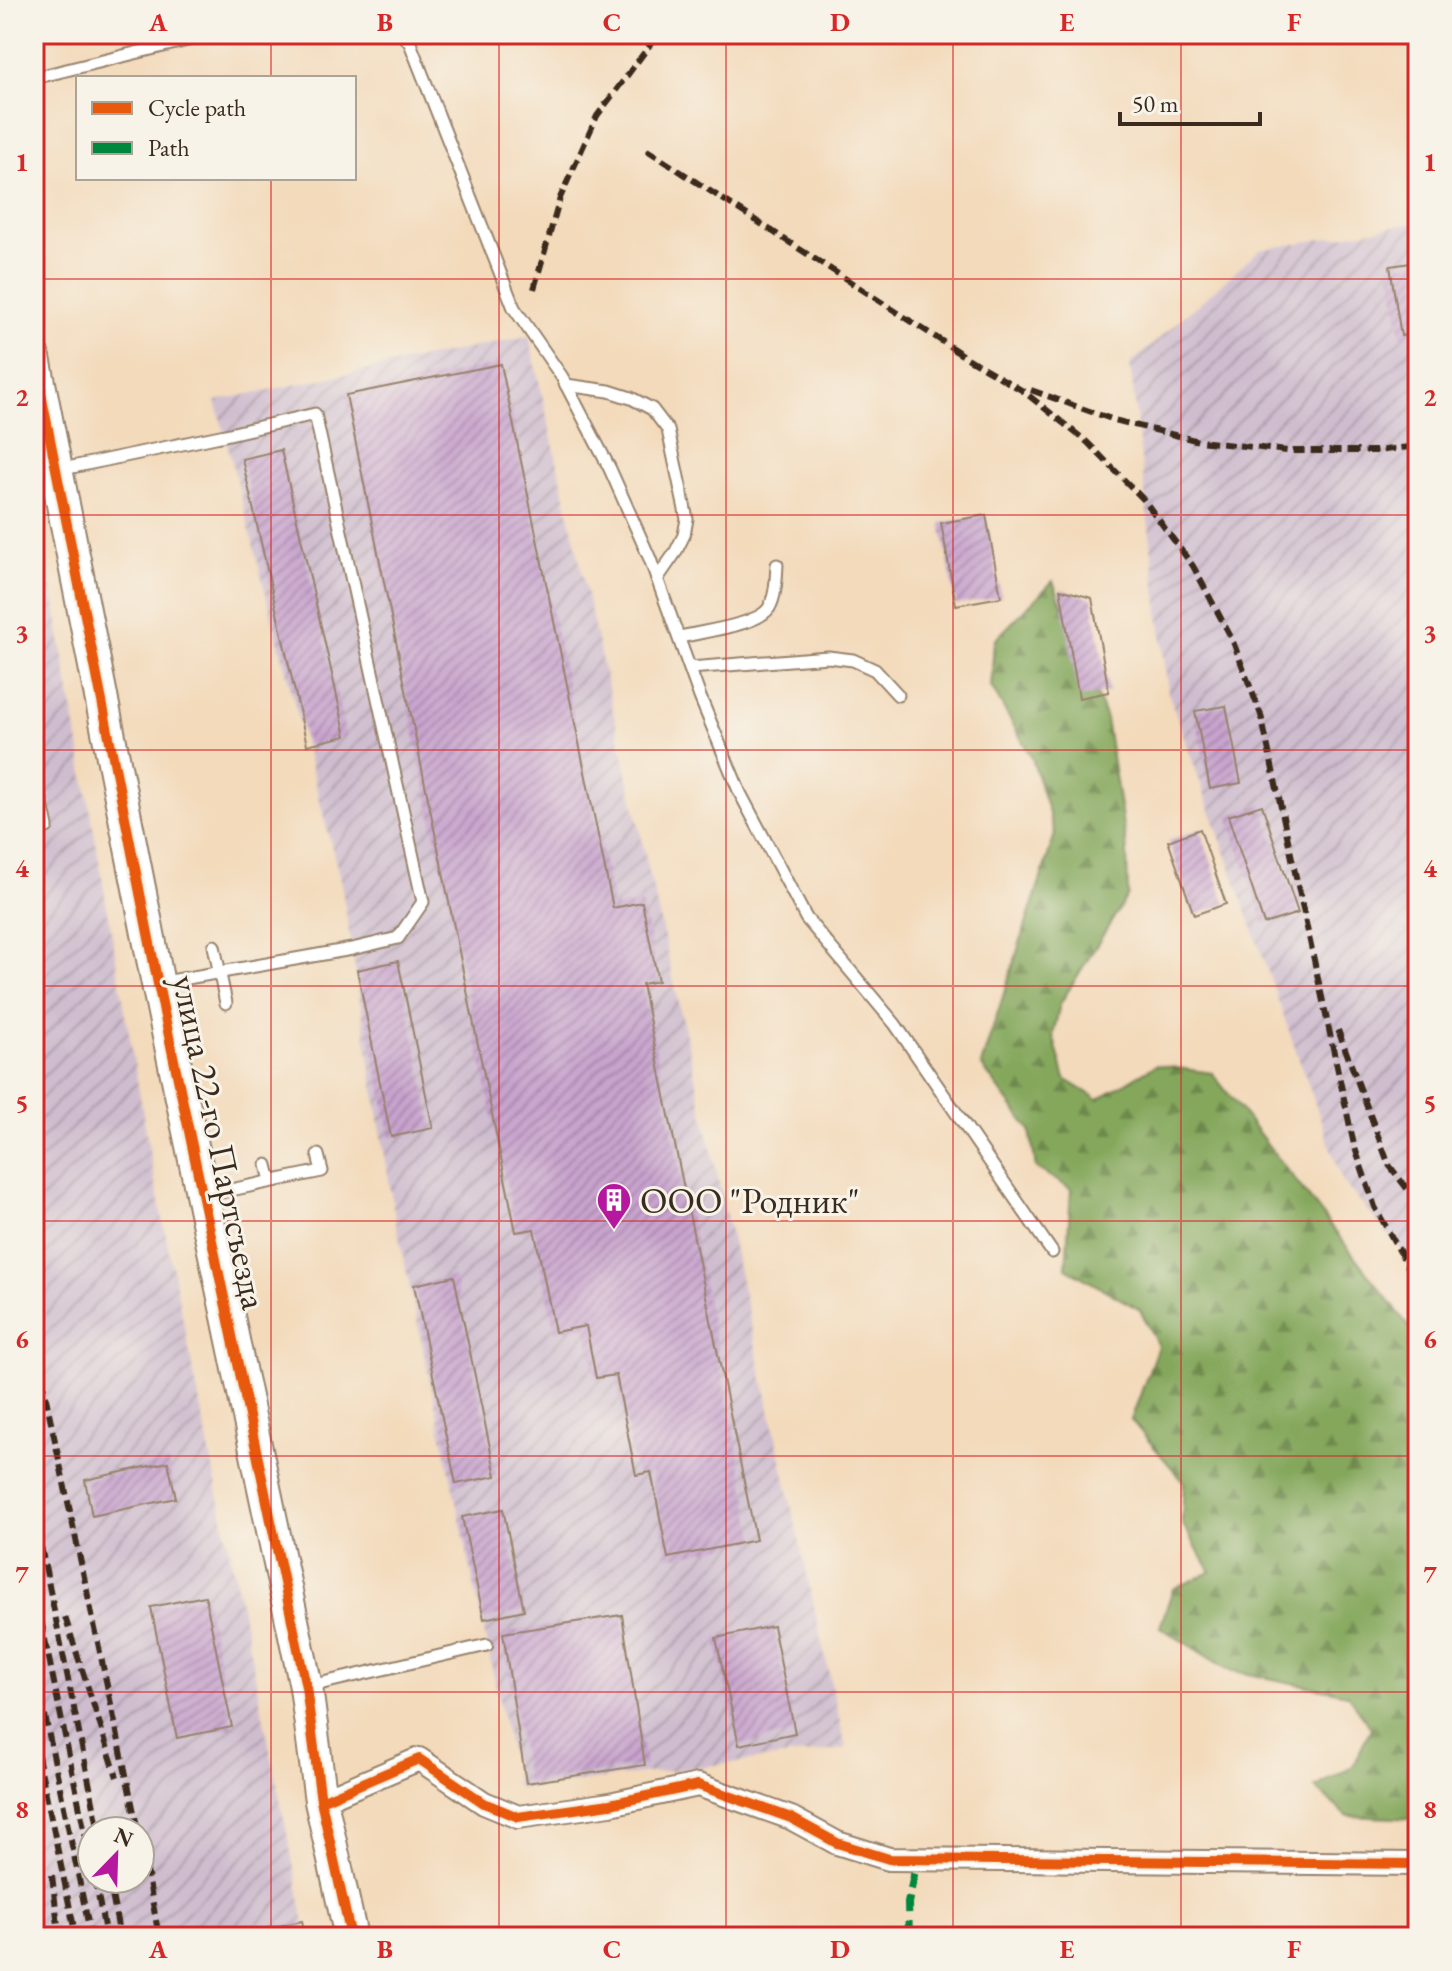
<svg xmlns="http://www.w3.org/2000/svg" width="1452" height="1971" font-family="'EB Garamond',serif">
  <defs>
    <pattern id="industrial-furrows" width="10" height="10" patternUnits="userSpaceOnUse" patternTransform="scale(2)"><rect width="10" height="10" fill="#cfbdcf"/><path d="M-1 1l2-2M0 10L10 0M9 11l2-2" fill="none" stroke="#a99aa7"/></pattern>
    <pattern id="forest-firs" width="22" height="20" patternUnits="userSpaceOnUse" patternTransform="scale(2)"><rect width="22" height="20" fill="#84a75c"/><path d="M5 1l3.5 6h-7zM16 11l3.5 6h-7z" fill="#6d884b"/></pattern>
    <pattern id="building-hatch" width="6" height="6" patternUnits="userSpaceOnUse" patternTransform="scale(2)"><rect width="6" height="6" fill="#c8a3ce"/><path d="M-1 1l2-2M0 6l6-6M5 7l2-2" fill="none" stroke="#a485a7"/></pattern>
  </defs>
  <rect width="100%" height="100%" fill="#f7f3e8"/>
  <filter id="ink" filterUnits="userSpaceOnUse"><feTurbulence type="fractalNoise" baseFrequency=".0125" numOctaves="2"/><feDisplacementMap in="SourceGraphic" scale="16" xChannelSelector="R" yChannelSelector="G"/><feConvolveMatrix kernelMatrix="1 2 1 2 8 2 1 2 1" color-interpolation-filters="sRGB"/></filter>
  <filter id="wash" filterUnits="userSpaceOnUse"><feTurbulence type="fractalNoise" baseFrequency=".006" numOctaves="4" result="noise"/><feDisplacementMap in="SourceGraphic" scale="32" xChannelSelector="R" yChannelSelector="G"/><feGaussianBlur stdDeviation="1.8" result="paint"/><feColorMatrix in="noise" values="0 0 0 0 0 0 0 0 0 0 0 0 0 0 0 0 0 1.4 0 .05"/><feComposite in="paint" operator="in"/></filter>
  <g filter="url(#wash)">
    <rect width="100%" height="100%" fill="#f3dabb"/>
    <g fill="url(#industrial-furrows)" fill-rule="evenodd">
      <path d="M1418 222V1270L1343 1182 1168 692 1130 364 1260 250Z"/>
      <path d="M529 336 846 1749 518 1789 395 1218 341 883 216 401Z"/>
      <path d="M34 485 153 1172 308 1937H34ZM92 1831H140V1879H92Z"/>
    </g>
    <path fill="url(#forest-firs)" stroke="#60683d" stroke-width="2" d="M1053 581 1106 719 1127 851 1128 895 1060 1004 1053 1035 1065 1079 1098 1099 1156 1065 1212 1073 1418 1338V1819L1347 1816 1315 1788 1353 1766 1371 1728 1347 1694 1229 1670 1160 1627 1173 1589 1211 1572 1182 1523 1184 1482 1131 1420 1158 1346 1140 1310 1066 1268 1071 1189 1036 1168 1030 1130 981 1065 1055 834 1032 758 991 686 994 641Z"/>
    <g id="blocks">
      <g fill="url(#building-hatch)">
        <path d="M1418 262V333L1401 336 1390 266Z"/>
        <path d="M501 364 613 908 642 902 658 981 642 984 756 1540 668 1558 651 1472 636 1475 616 1375 596 1378 586 1326 555 1332 534 1229 516 1232 346 395Z"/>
        <path d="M281 450 346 736 307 745 242 459Z"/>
        <path d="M986 515 1001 597 956 605 941 523Z"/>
        <path d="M1060 589 1092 598 1109 692 1079 698Z"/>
        <path d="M1226 706 1241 783 1210 789 1195 711Z"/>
        <path d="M1262 805 1298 913 1264 924 1228 816Z"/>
        <path d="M1200 829 1226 904 1194 915 1168 841Z"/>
        <path d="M398 961 433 1128 391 1137 357 970Z"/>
        <path d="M454 1276 496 1476 456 1484 414 1285Z"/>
        <path d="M168 1462 176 1498 92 1516 85 1480Z"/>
        <path d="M503 1509 524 1610 484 1619 462 1517Z"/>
        <path d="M205 1596 232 1727 177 1738 151 1607Z"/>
        <path d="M622 1615 645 1765 526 1783 503 1633Z"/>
        <path d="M773 1626 795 1733 739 1745 716 1638Z"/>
        <path d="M302 1921 306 1937H253L252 1932Z"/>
      </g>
    </g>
  </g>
  <g filter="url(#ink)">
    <use href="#blocks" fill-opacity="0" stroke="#97826c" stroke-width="2"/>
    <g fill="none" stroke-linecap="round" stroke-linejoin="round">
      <g stroke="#97826c" stroke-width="15">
        <g id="lane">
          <path d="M403 34 410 43 514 308 562 377 610 469 650 559 700 697 740 793 806 918 895 1024 1052 1252"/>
          <path d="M34 78 212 34"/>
          <path d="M566 385 609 391 631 398 652 409 668 430 687 519 684 535 675 553 657 579"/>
          <path d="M58 470 225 435 315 414 423 902 398 938 352 949 159 983"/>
          <path d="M680 637C700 632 758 625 769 608 776 596 776 579 777 565"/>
          <path d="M690 668 828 657 853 660 875 670 898 695"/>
          <path d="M34 768 47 827"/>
          <path d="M214 946 226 1003"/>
          <path d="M267 1165 271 1181"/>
          <path d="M206 1195 322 1171 318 1155"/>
          <path d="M310 1686 487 1645"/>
        </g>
      </g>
      <g stroke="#97826c" stroke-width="26">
        <path id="street" d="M321 1801 419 1759 484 1803 518 1817 610 1804 698 1785 791 1818 837 1843 889 1859 1418 1864"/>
      </g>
      <g stroke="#97826c" stroke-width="36">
        <path id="secondary" d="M34 358 158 984 306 1687 321 1801 351 1937"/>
      </g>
      <use href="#lane" stroke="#fff" stroke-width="11"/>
      <use href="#street" stroke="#fff" stroke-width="22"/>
      <use href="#secondary" stroke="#fff" stroke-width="32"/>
      <g stroke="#3b2a1e" stroke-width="6" stroke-dasharray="12 6" stroke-linecap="butt">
        <path d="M34 38 51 34"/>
        <path d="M647 150 960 353"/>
        <path d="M534 289 560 198 597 116 658 34"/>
        <path d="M952 349 1023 391 1087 442 1144 500 1193 566 1232 639 1261 715 1354 1145 1375 1207 1411 1272 1418 1281"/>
        <path d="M1031 390 1114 420 1199 441 1287 451H1376L1418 446"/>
        <path d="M1338 1030 1389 1165 1418 1203"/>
        <path d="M34 1342 138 1831"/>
        <path d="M34 1512 99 1831"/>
        <path d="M34 1586 92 1867"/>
        <path d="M65 1617 117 1777"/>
        <path d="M34 1663 91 1937"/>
        <path d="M34 1737 76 1937"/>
        <path d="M140 1850 147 1871 159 1937"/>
        <path d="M52 1875 59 1934"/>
        <path d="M95 1879 106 1937"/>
        <path d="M109 1879 120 1937"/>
      </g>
      <path stroke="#00873e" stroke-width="8" stroke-dasharray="16 8" stroke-linecap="butt" d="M909 1937 908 1903 917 1861"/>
      <g stroke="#f7f3e8" stroke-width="15">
        <g id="cycleway">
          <path d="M34 358 158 984 306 1687 321 1801 351 1937"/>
          <path d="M321 1801 419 1759 484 1803 518 1817 610 1804 698 1785 791 1818 837 1843 889 1859 1418 1864"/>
        </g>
      </g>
      <use href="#cycleway" stroke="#e8590c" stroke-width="10"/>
    </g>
  </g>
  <path fill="none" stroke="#d62828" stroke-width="2" stroke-opacity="0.55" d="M271 34V78M499 34V1937M726 34V1937M953 34V1937M1181 34V1937M271 178V1937M34 279H1418M34 515H1418M34 750H1418M34 986H1418M34 1221H1418M34 1456H1418M34 1692H1418"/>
  <defs>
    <g id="building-pin" transform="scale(1.8)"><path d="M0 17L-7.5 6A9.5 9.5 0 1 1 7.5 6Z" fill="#b5179e" stroke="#f7f3e8"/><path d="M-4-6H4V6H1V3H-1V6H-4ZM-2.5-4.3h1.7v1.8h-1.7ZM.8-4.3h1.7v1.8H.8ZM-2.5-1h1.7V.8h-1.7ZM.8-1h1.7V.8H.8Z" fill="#fff"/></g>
  </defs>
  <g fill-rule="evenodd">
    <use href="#building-pin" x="614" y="1200"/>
  </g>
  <g text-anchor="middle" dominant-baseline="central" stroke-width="6" stroke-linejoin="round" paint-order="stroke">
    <g font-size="36" fill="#3b2a1e" stroke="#f7f3e8">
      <text transform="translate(220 1142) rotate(78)">улица 22-го Партсъезда</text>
    </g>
    <g font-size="36" fill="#3b2a1e" stroke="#f7f3e8" text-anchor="start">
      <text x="640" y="1200">ООО "Родник"</text>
    </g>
  </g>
  <rect width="1452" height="1971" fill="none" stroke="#f7f3e8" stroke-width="88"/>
  <rect x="76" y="76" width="280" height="104" fill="#f7f3e8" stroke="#aca397" stroke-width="2"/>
  <rect x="92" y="102" width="40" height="12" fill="#e8590c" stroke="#aca397" stroke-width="2"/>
  <text x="148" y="116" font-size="24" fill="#3b2a1e">Cycle path</text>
  <rect x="92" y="142" width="40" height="12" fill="#00873e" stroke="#aca397" stroke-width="2"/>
  <text x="148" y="156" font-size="24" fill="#3b2a1e">Path</text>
  <g transform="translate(116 1855) rotate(23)"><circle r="38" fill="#f7f3e8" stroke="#aca397" stroke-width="2"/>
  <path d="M0-6L14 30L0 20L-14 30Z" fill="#b5179e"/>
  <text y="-12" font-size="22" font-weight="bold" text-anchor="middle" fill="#3b2a1e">N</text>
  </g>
  <path d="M1120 112v12h140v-12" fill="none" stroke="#3b2a1e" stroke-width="4"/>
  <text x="1132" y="112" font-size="24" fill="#3b2a1e" stroke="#f7f3e8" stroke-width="6" paint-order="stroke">50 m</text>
  <rect x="44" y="44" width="1364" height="1883" fill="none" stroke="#d62828" stroke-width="3"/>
  <g font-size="26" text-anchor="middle" font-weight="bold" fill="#d62828">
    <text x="158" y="31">A</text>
    <text x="385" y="31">B</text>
    <text x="612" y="31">C</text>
    <text x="840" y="31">D</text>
    <text x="1067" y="31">E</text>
    <text x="1294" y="31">F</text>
    <text x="22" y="171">1</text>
    <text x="1430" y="171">1</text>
    <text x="22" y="406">2</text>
    <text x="1430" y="406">2</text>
    <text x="22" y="642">3</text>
    <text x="1430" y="642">3</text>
    <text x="22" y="877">4</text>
    <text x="1430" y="877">4</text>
    <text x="22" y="1112">5</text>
    <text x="1430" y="1112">5</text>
    <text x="22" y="1348">6</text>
    <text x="1430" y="1348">6</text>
    <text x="22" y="1583">7</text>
    <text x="1430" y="1583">7</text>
    <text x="22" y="1818">8</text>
    <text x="1430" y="1818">8</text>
    <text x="158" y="1958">A</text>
    <text x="385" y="1958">B</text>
    <text x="612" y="1958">C</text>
    <text x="840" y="1958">D</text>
    <text x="1067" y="1958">E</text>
    <text x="1294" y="1958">F</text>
  </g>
</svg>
